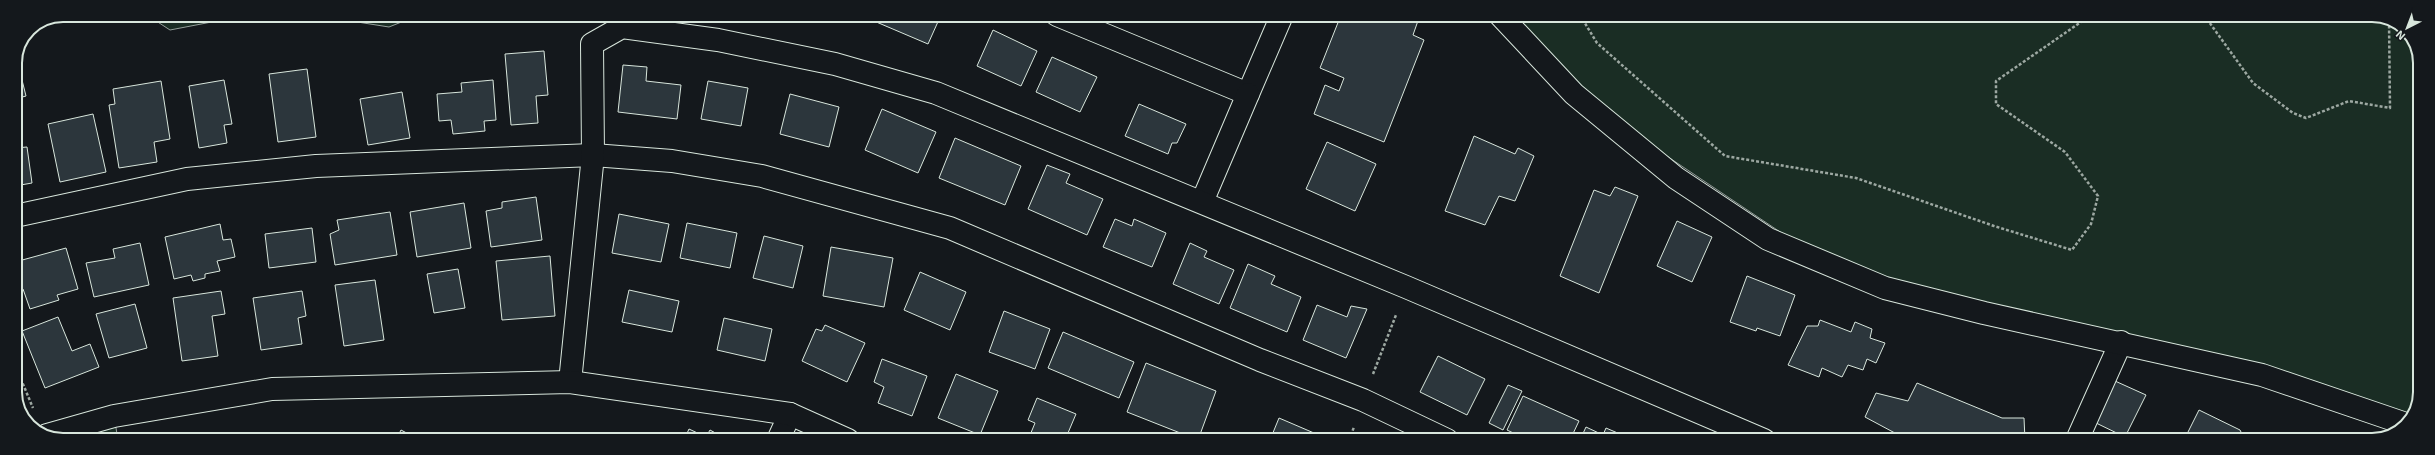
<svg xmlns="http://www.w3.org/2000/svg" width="2435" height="455" font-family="'Exo 2',sans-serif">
  <rect width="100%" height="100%" fill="#14181c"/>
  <g fill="#1a2d24" stroke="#939e99">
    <path d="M147 15H248L170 30Z"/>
    <path d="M313 15H419L389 27Z"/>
    <path d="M1508 15H2378L2406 29 2420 57V398L2408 421 1828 264 1574 94Z"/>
    <path d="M114 416 118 440H57Z"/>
  </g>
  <g fill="#2c363c" stroke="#d8e6dc">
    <path d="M877 15H941L928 44 874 21Z"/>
    <path d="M1341 15H1420L1413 35 1424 40 1384 142 1314 114 1325 85 1339 91 1344 78 1320 68Z"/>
    <path d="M993 30 1037 51 1021 86 977 66Z"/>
    <path d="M544 51 548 95 536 96 538 123 511 125 505 54Z"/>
    <path d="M1052 57 1097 77 1080 112 1036 92Z"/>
    <path d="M15 64H18L26 96 15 99Z"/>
    <path d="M623 65 647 67 646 81 681 85 677 119 618 112Z"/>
    <path d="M307 69 316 137 278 142 269 74Z"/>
    <path d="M224 80 232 124 224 125 227 143 199 148 189 86Z"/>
    <path d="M493 80 496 120 484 121 485 131 453 134 451 120 439 121 437 94 462 92 461 83Z"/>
    <path d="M161 81 170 139 154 142 157 162 119 168 109 105 115 104 113 89Z"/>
    <path d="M708 81 748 88 741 126 701 119Z"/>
    <path d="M402 92 410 138 368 145 360 99Z"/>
    <path d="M790 94 839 107 829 147 780 134Z"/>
    <path d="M1139 104 1186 124 1177 143H1172L1168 154 1125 136Z"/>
    <path d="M882 109 936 132 918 173 865 150Z"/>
    <path d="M93 114 106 172 60 182 48 124Z"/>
    <path d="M1474 136 1515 154 1518 148 1534 156 1515 201 1499 196 1485 225 1445 211Z"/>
    <path d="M955 138 1021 166 1005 205 939 178Z"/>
    <path d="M1327 142 1376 164 1355 211 1306 189Z"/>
    <path d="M27 147 32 183 15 186V148Z"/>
    <path d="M1047 165 1070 174 1066 183 1103 199 1087 235 1028 209Z"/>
    <path d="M1615 187 1638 196 1599 293 1560 276 1594 190 1610 196Z"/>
    <path d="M536 197 542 240 491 247 486 211 502 208V202Z"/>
    <path d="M464 203 471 248 417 257 410 212Z"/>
    <path d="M390 212 397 255 335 265 330 234 339 230 337 220Z"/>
    <path d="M619 214 669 224 661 262 612 253Z"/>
    <path d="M1115 219 1132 226 1134 219 1166 233 1152 267 1103 247Z"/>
    <path d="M1677 221 1712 237 1692 282 1657 266Z"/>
    <path d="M687 223 737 233 730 268 680 258Z"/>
    <path d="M220 224 223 240 231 239 235 257 217 261 220 271 205 274V278L193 281 191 275 174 279 165 237Z"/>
    <path d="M312 228 316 262 269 268 265 234Z"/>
    <path d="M764 236 803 246 793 288 753 278Z"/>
    <path d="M140 243 149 285 94 297 86 263 115 258 113 249Z"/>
    <path d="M1190 243 1207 251 1204 257 1234 270 1219 304 1173 284Z"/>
    <path d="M831 247 893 258 884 307 823 296Z"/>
    <path d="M66 248 78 289 57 295 59 300 30 309 23 289 15 291V262Z"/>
    <path d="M550 256 555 316 502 320 496 261Z"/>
    <path d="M1248 264 1275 276 1271 284 1301 297 1287 332 1230 308Z"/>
    <path d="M458 269 465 308 434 313 427 274Z"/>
    <path d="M920 272 966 292 950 330 904 310Z"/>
    <path d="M1747 276 1795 295 1780 336 1757 328 1756 331 1730 322Z"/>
    <path d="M375 280 384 340 344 346 335 285Z"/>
    <path d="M629 290 679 301 672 332 622 322Z"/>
    <path d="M221 291 225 314 212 316 218 356 182 361 173 298Z"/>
    <path d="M302 291 306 316 298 318 302 344 261 350 253 298Z"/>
    <path d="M135 304 147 348 109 358 96 314Z"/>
    <path d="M1317 305 1347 317 1351 306 1367 309 1346 358 1303 340Z"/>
    <path d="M1004 311 1050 329 1035 369 989 352Z"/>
    <path d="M58 317 72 351 90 344 99 367 45 388 22 331Z"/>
    <path d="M724 318 772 329 765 361 717 350Z"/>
    <path d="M1820 320 1851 332 1855 322 1872 329 1870 338 1885 343 1876 363 1867 359 1863 370 1848 365 1842 377 1822 368 1819 377 1788 365 1807 326H1818Z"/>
    <path d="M825 325 865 343 847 382 802 361 816 329 822 331Z"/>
    <path d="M1063 332 1134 362 1119 398 1048 368Z"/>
    <path d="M1438 356 1485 379 1467 415 1420 392Z"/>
    <path d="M882 359 927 376 912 416 878 403 884 387 874 382Z"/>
    <path d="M1146 363 1216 391 1198 440 1127 412Z"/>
    <path d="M956 374 998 391 980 435 938 418Z"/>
    <path d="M2115 381 2146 395 2125 437 2094 422Z"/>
    <path d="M1917 383 2002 418H2024L2025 440H1908L1865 417 1876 393 1908 401Z"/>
    <path d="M1508 385 1522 391 1503 430 1489 423Z"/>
    <path d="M1523 396 1579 421 1570 440H1528L1507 430Z"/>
    <path d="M1037 398 1076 414 1065 440H1028L1035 423 1028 420Z"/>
    <path d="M2199 410 2240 430 2245 440H2184Z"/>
    <path d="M1279 418 1314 433 1311 440H1270Z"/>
    <path d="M1586 427 1603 435 1606 428 1634 440H1580Z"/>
    <path d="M689 429 706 437 710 430 728 440H684Z"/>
    <path d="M401 430 416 438 415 440H396Z"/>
  </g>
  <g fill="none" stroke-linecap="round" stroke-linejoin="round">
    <g stroke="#d8e6dc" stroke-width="24">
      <g id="minor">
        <path d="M1057 15 1248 94 1282 15"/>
        <path d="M1202 202 1248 94"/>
        <path d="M15 216 187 179 316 166 593 155 672 161 762 176 950 228 1260 360 1363 400 1447 440"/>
        <path d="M570 382 593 155 592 44 622 27 718 40 835 64 936 93 1406 287 1764 440"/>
        <path d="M778 440 790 414"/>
        <path d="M2077 440 2121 342"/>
      </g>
    </g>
    <g stroke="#d8e6dc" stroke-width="24">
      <g id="tertiary">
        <path d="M1500 15 1574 94 1676 178 1768 239 1885 288 1984 313 2262 375 2406 424"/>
        <path d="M47 435 114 416 272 389 570 382 790 414 848 440"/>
      </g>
    </g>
    <g stroke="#9da8a2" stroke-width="2.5" stroke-dasharray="3 2" stroke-linecap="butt">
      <path d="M1580 15 1597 43 1725 156 1856 178 1994 226 2072 250 2091 224 2098 196 2065 152 1996 104V81L2091 15"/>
      <path d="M2204 15 2253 83 2293 113 2306 118 2349 101 2390 108 2389 21"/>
      <path d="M15 365 33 408"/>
      <path d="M1373 374 1396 315"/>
      <path d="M1349 440 1354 427"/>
    </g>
    <use href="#minor" stroke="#14181c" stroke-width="22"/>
    <use href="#tertiary" stroke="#14181c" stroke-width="22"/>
  </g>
  <path d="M0 0H2435V455H0ZM63 22H2372A41 41 0 0 1 2413 63V392A41 41 0 0 1 2372 433H63A41 41 0 0 1 22 392V63A41 41 0 0 1 63 22Z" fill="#14181c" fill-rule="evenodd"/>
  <path fill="none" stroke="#d8e6dc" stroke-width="2" d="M63 22H2372A41 41 0 0 1 2413 63V392A41 41 0 0 1 2372 433H63A41 41 0 0 1 22 392V63A41 41 0 0 1 63 22Z"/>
  <g transform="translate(2407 28) rotate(222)" stroke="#14181c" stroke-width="3" paint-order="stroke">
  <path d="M0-3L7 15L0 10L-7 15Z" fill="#d8e6dc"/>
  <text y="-6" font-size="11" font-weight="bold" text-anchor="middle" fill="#d8e6dc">N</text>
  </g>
</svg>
